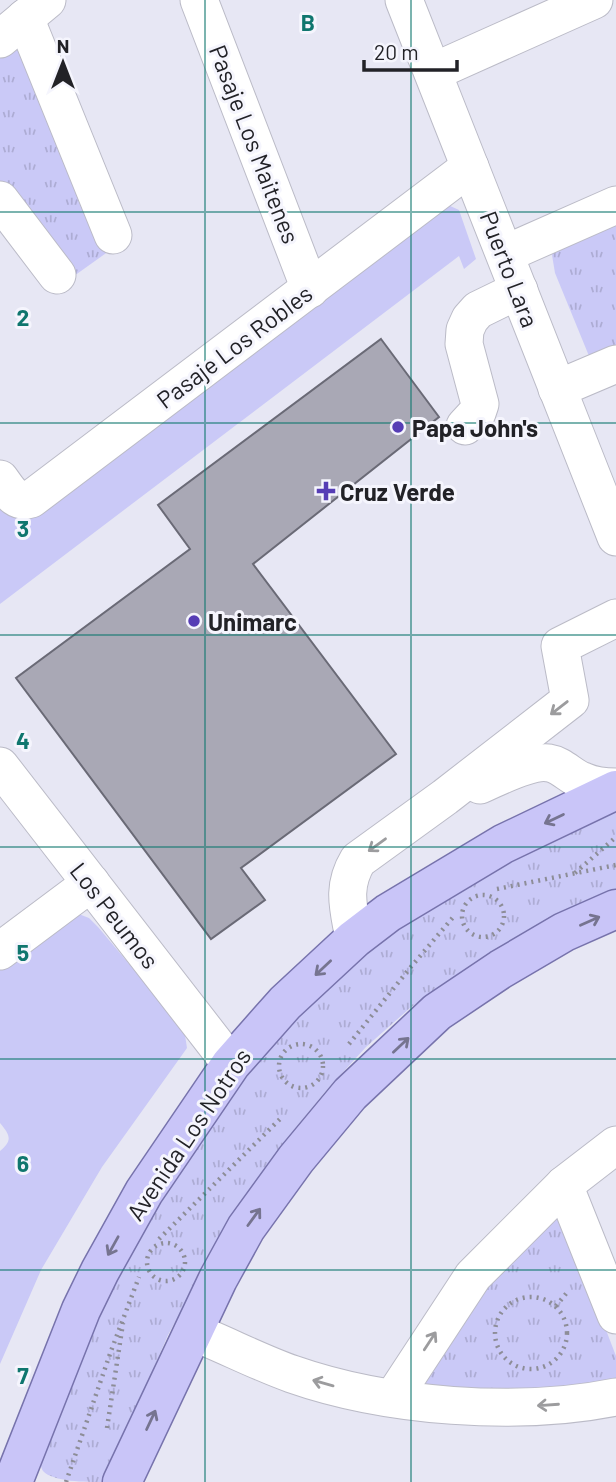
<svg xmlns="http://www.w3.org/2000/svg" width="616" height="1482" font-family="Barlow,sans-serif">
  <defs>
    <pattern id="park-tufts" width="24" height="20" patternUnits="userSpaceOnUse" patternTransform="scale(1.75)"><rect width="24" height="20" fill="#cac9f7"/><path d="M3 7l-1-3M5 7V3M7 7l1-3M15 17l-1-3M17 17v-4M19 17l1-3" fill="none" stroke="#adacd4"/></pattern>
  </defs>
  <rect width="100%" height="100%" fill="#e7e7f4"/>
  <g fill="#cac9f7">
    <path d="M448 205 459 210 476 259 464 269 459 256 0 604V499L19 520 22 522 26 520 434 210Z"/>
    <path d="M76 913 89 918 98 927 177 1021 185 1035 187 1048 102 1167 41 1270 0 1364V1151C13 1140 10 1135 0 1123V966Z"/>
  </g>
  <g fill="url(#park-tufts)">
    <path d="M22 45 109 251 74 276 0 183V56Z"/>
    <path d="M616 218V354L589 356 555 273 552 255 557 246Z"/>
    <path d="M616 806V890L571 909 455 976 410 1008 366 1047 325 1092 286 1140 241 1208 202 1273 168 1335 107 1476 103 1482C86 1482 53 1482 43 1471 42 1470 40 1463 39 1461L99 1311 131 1251 176 1176 260 1050 379 940 432 903Z"/>
    <path d="M557 1216 566 1226 616 1356V1381L524 1393 422 1384 484 1280Z"/>
  </g>
  <path fill="#a9a8b5" stroke="#6a6a76" stroke-width="2" d="M381 339 439 417 253 564 396 754 241 868 265 900 211 939 16 678 190 549 158 505Z"/>
  <g fill="none" stroke-linecap="round" stroke-linejoin="round">
    <g stroke="#bbbbc7" stroke-width="39">
      <g id="minor">
        <path d="M199 0 310 289"/>
        <path d="M404 0 616 537"/>
        <path d="M25 18 113 235"/>
        <path d="M0 39 47 0"/>
        <path d="M433 72 594 0"/>
        <path d="M0 200 57 275"/>
        <path d="M505 254 616 205"/>
        <path d="M557 389 616 364"/>
        <path d="M465 426 477 413 480 404 464 344 465 330 470 319 478 310 519 290"/>
        <path d="M0 479C9 491 15 504 31 499L470 167"/>
        <path d="M0 766 231 1064"/>
        <path d="M480 785C495 778 533 760 549 763 562 765 571 777 583 781 594 786 605 787 616 787"/>
        <path d="M354 939C349 909 341 888 358 860L445 797 570 700 560 646 616 618"/>
        <path d="M0 951 91 883"/>
        <path d="M564 1185 616 1315"/>
        <path d="M193 1332C226 1345 258 1362 292 1374 386 1407 518 1417 616 1397"/>
        <path d="M393 1398 473 1276 564 1185 616 1145"/>
      </g>
    </g>
    <g stroke="#7773ac" stroke-width="41">
      <g id="major">
        <path d="M13 1482 81 1310 100 1271 144 1192 231 1064 285 1003 354 939 388 913 503 844 616 790"/>
        <path d="M122 1482 218 1279 246 1228 296 1159 350 1094 437 1012 501 969 564 932 616 909"/>
      </g>
    </g>
    <g stroke="#8d8d97" stroke-width="4.5" stroke-dasharray="2 5" stroke-linecap="butt">
      <path d="M575 873 616 837"/>
      <path d="M497 889 616 865"/>
      <circle cx="483" cy="916" r="21"/>
      <path d="M349 1044 410 968 455 915"/>
      <circle cx="301" cy="1066" r="22"/>
      <path d="M159 1239 282 1117"/>
      <circle cx="166" cy="1262" r="19"/>
      <circle cx="531" cy="1333" r="36"/>
      <path d="M556 1306 569 1290"/>
      <path d="M107 1428 123 1323"/>
      <path d="M66 1482 111 1351 139 1277"/>
    </g>
    <use href="#minor" stroke="#fff" stroke-width="37"/>
    <use href="#major" stroke="#c9c5f8" stroke-width="38"/>
  </g>
  <defs><path id="oneway-shaft" d="M-6 0H5M1.5-3L5.5 0L1.5 3" fill="none" stroke-width="1.6" stroke-linecap="round" stroke-linejoin="round" transform="scale(1.75)"/></defs>
  <g stroke="#9c9c9e">
    <use href="#oneway-shaft" transform="translate(559 708) rotate(142)"/>
    <use href="#oneway-shaft" transform="translate(377 845) rotate(144)"/>
    <use href="#oneway-shaft" transform="translate(430 1341) rotate(-57)"/>
    <use href="#oneway-shaft" transform="translate(323 1383) rotate(-164)"/>
    <use href="#oneway-shaft" transform="translate(548 1405) rotate(176)"/>
  </g>
  <g stroke="#767490">
    <use href="#oneway-shaft" transform="translate(554 819) rotate(154)"/>
    <use href="#oneway-shaft" transform="translate(590 921) rotate(-24)"/>
    <use href="#oneway-shaft" transform="translate(323 968) rotate(137)"/>
    <use href="#oneway-shaft" transform="translate(401 1045) rotate(-43)"/>
    <use href="#oneway-shaft" transform="translate(254 1217) rotate(-54)"/>
    <use href="#oneway-shaft" transform="translate(113 1246) rotate(119)"/>
    <use href="#oneway-shaft" transform="translate(151 1420) rotate(-65)"/>
  </g>
  <path fill="none" stroke="#0f766e" stroke-width="2" stroke-opacity="0.55" d="M205 0V1482M411 0V1482M0 212H616M0 423H616M0 635H616M0 847H616M0 1059H616M0 1270H616"/>
  <g fill="#563db5" stroke="#f5f5fd" stroke-width="2.5">
    <circle cx="398" cy="427" r="7"/>
    <path d="M322.5 480.5h7v7h7v7h-7v7h-7v-7h-7v-7h7z"/>
    <circle cx="194" cy="621" r="7"/>
  </g>
  <g text-anchor="middle" dominant-baseline="central" stroke-width="6" stroke-linejoin="round" paint-order="stroke">
    <g font-size="24" fill="#222227" stroke="#f5f5fd">
      <text transform="translate(255 144) rotate(69)">Pasaje Los Maitenes</text>
      <text transform="translate(510 269) rotate(69)">Puerto Lara</text>
      <text transform="translate(234 346) rotate(-37)">Pasaje Los Robles</text>
      <text transform="translate(115 915) rotate(52)">Los Peumos</text>
      <text transform="translate(188 1134) rotate(-56)">Avenida Los Notros</text>
    </g>
    <g font-size="24" font-weight="bold" fill="#222227" stroke="#f5f5fd" text-anchor="start">
      <text x="412" y="427">Papa John's</text>
      <text x="340" y="491">Cruz Verde</text>
      <text x="208" y="621">Unimarc</text>
    </g>
  </g>
  <g font-size="23" text-anchor="middle" font-weight="bold" fill="#0f766e" stroke="#f5f5fd" stroke-width="6" stroke-linejoin="round" paint-order="stroke">
    <text x="308" y="31">B</text>
    <text x="23" y="326">2</text>
    <text x="23" y="537">3</text>
    <text x="23" y="749">4</text>
    <text x="23" y="961">5</text>
    <text x="23" y="1172">6</text>
    <text x="23" y="1384">7</text>
  </g>
  <g transform="translate(63 63)" stroke="#f5f5fd" stroke-width="5" paint-order="stroke">
  <path d="M0-5L12 26L0 18L-12 26Z" fill="#222227"/>
  <text y="-10" font-size="19" font-weight="bold" text-anchor="middle" fill="#222227">N</text>
  </g>
  <path d="M364 60v10h93v-10" fill="none" stroke="#222227" stroke-width="3.5"/>
  <text x="374" y="60" font-size="21" fill="#222227" stroke="#f5f5fd" stroke-width="5" paint-order="stroke">20 m</text>
</svg>
